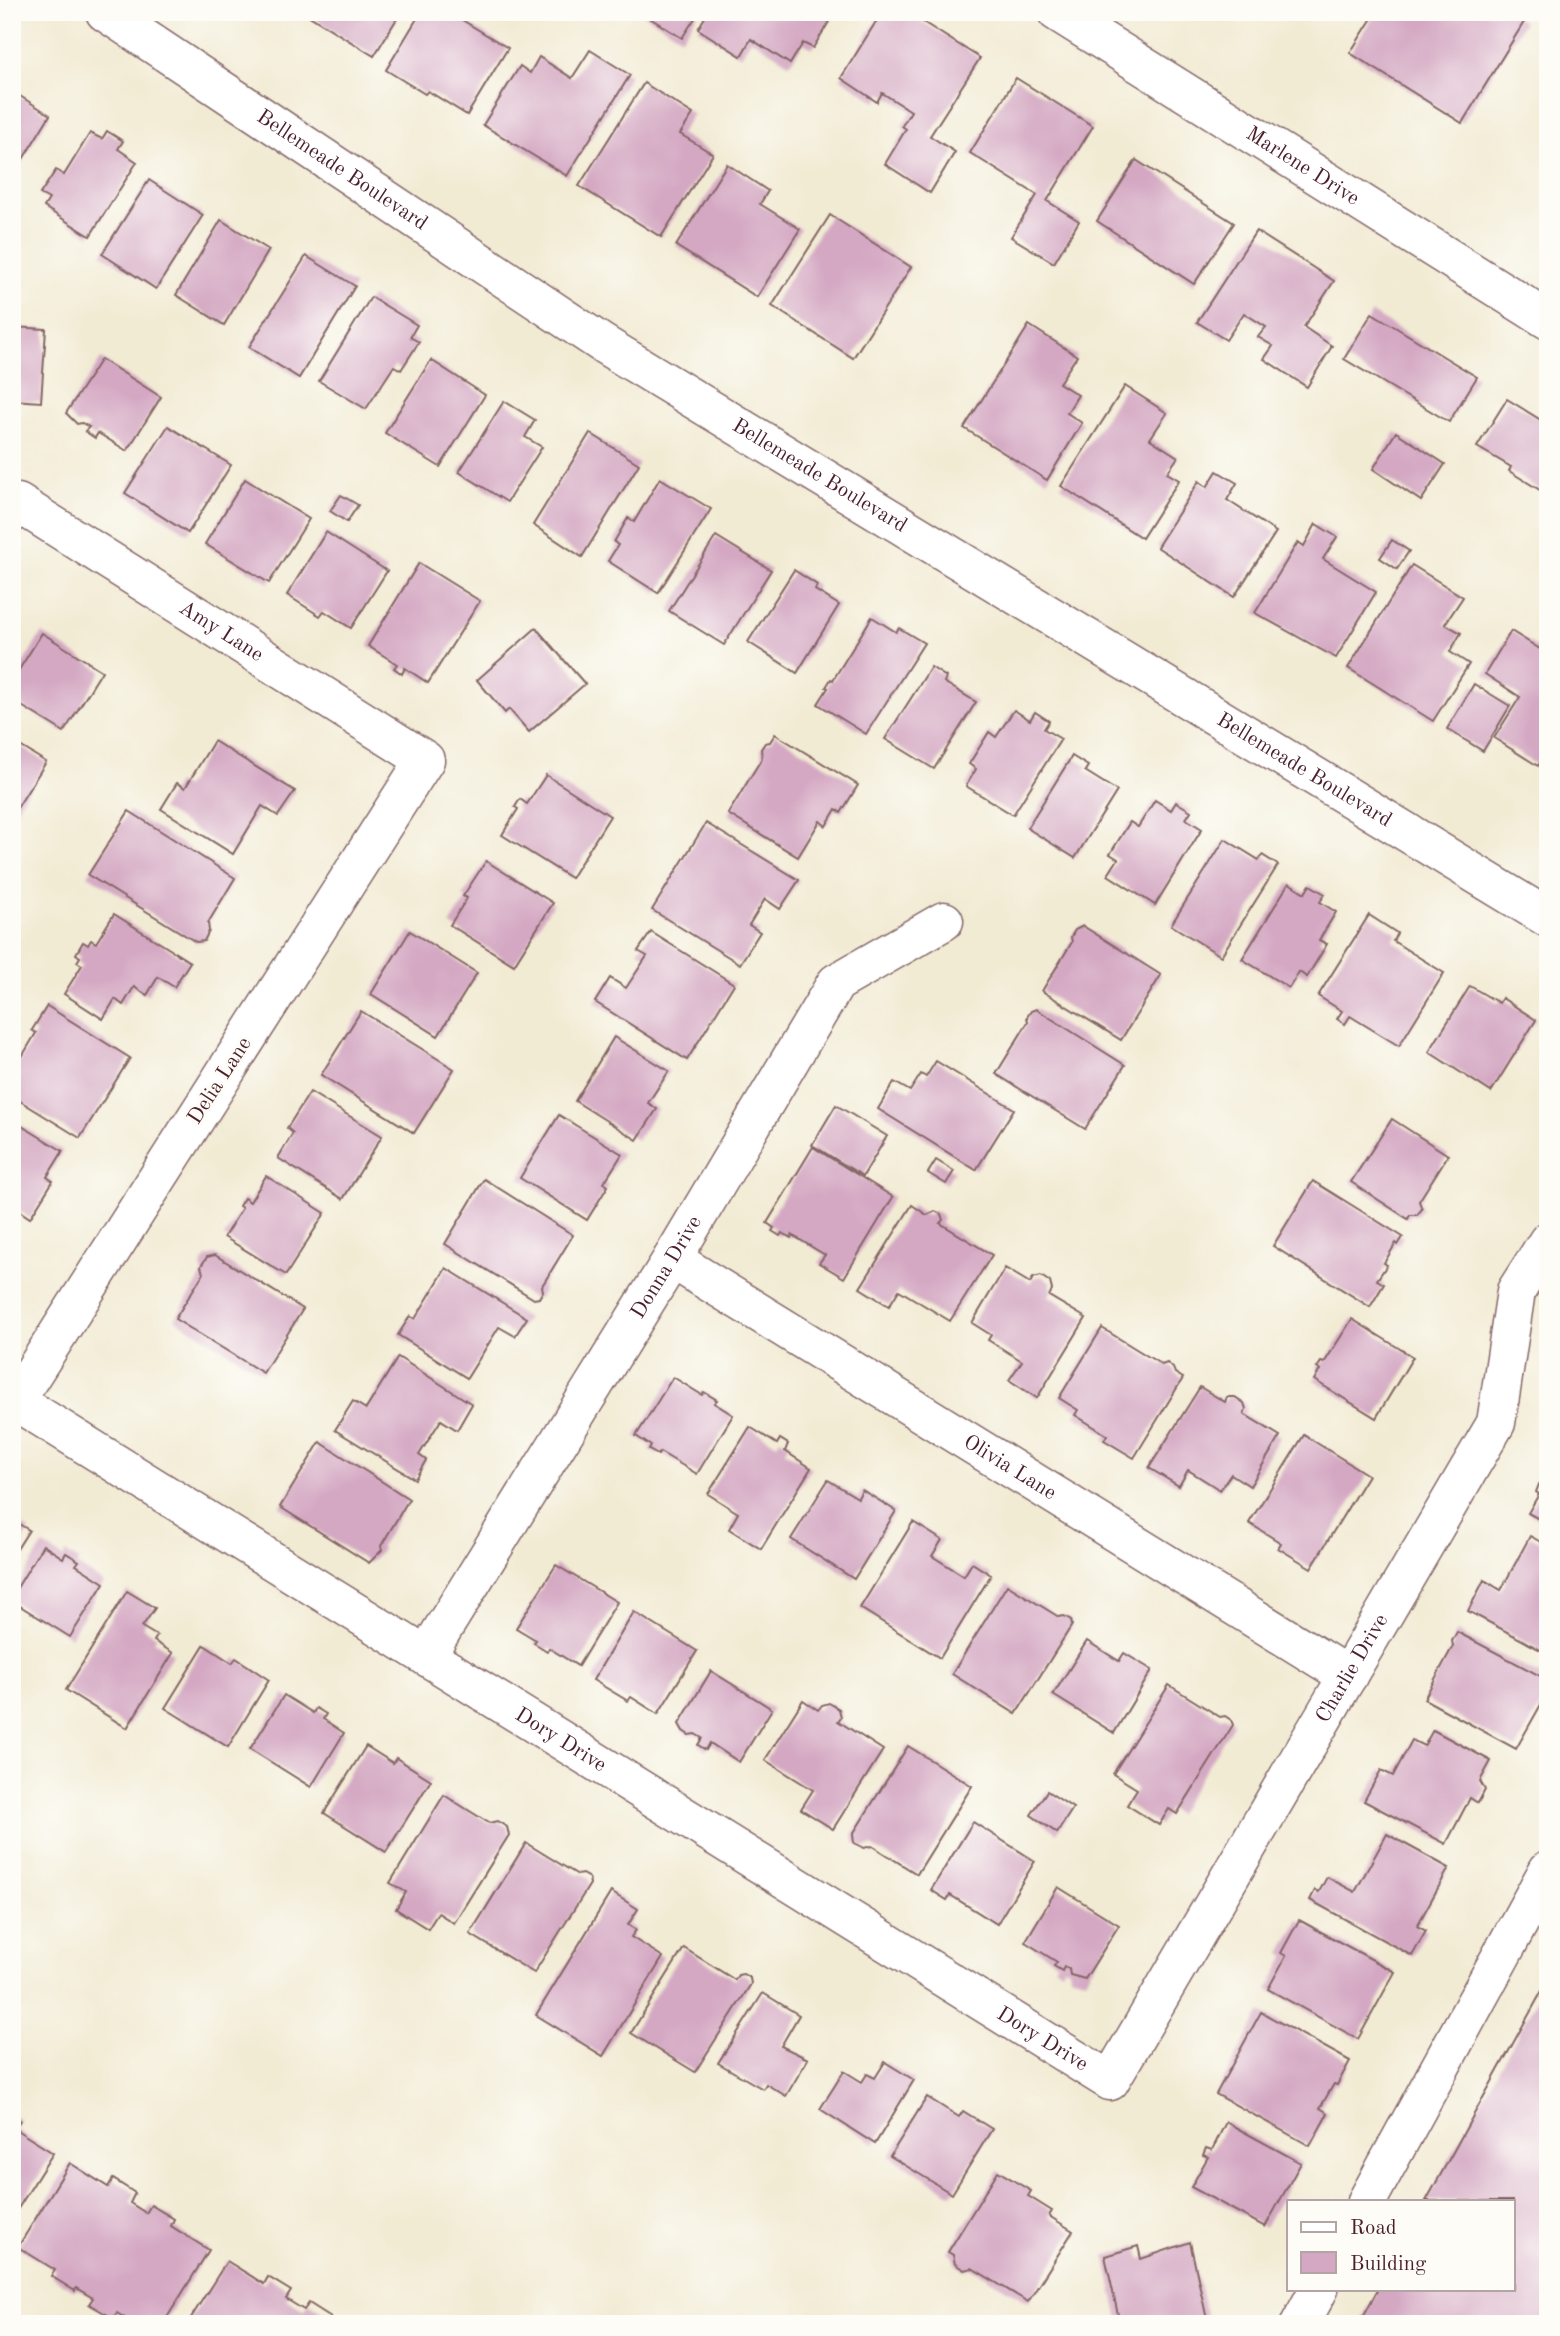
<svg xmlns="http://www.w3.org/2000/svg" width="1560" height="2336" font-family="'Old Standard TT',serif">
  <rect width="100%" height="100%" fill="#fdfcf7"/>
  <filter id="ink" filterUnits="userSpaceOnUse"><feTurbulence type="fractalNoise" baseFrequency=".0143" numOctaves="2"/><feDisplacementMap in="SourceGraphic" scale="14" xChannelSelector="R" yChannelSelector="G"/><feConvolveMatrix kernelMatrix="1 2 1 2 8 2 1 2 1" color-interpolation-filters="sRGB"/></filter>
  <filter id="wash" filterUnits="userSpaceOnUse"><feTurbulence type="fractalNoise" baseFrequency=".00686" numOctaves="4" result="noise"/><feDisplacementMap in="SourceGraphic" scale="28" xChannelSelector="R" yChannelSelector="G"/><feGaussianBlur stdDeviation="1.57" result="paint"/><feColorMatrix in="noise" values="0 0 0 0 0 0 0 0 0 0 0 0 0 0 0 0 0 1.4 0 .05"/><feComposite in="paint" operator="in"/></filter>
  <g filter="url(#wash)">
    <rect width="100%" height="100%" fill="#f2ebd4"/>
    <g id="blocks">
      <g fill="#d4a8c3">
        <path d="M303 12H401L374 56Z"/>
        <path d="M421 12H449L508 48 467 115 428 91 425 94 386 70Z"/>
        <path d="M640 12H699L682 38Z"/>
        <path d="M708 12H835L813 48 803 43 790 64 751 39 741 56 698 29Z"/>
        <path d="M882 12H907L980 58 930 136 955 152 930 193 885 164 906 129 902 126 911 111 882 93 877 102 841 78Z"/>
        <path d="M1376 12H1508L1524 22 1462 123 1350 53Z"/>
        <path d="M590 50 630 75 567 176 483 125 520 66 530 73 539 57 572 78Z"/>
        <path d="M1016 78 1093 126 1047 201 1079 221 1054 263 1011 237 1037 195 970 153Z"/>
        <path d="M644 83 693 114 680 134 713 154 661 237 579 186Z"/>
        <path d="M12 91 50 115 12 177Z"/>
        <path d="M107 131 123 141 118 149 137 162 90 236 44 207 49 199 40 194 56 170 64 175 90 133 102 139Z"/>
        <path d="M1136 160 1234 223 1194 284 1097 221Z"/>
        <path d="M727 164 768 191 760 204 800 229 757 297 676 246Z"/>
        <path d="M149 180 203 215 156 289 102 254Z"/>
        <path d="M830 215 911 267 853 358 772 306Z"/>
        <path d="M221 220 269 250 224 325 176 295Z"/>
        <path d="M1256 231 1334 281 1304 327 1332 346 1307 387 1264 359 1273 346 1258 337 1266 327 1244 313 1226 340 1197 322Z"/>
        <path d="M306 256 355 286 299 378 249 347Z"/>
        <path d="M371 297 417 325 410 337 419 342 401 370 394 366 366 409 319 381Z"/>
        <path d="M1372 313 1477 377 1449 422 1344 359Z"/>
        <path d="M1029 325 1077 356 1059 383 1078 395 1067 413 1082 423 1047 480 964 428Z"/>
        <path d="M12 327 46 329 41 402 12 400Z"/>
        <path d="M101 359 161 397 127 451 98 433 95 438 85 431 89 427 82 423 77 424 66 413Z"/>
        <path d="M431 360 485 395 440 467 385 433Z"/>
        <path d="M1125 386 1167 413 1150 439 1178 457 1167 473 1179 480 1142 538 1061 486Z"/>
        <path d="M1507 399 1541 420 1545 412 1548 414V495L1509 471 1511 467 1477 447Z"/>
        <path d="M504 401 535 420 525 437 542 447 507 502 459 472Z"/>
        <path d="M168 426 231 465 188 533 125 493Z"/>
        <path d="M1396 432 1445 464 1421 501 1373 469Z"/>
        <path d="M590 433 639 464 582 557 533 525Z"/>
        <path d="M1217 471 1237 483 1227 500 1276 532 1234 597 1157 547 1199 481 1207 487Z"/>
        <path d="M660 478 711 509 658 593 608 561 618 545 614 542 628 518 634 522Z"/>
        <path d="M245 479 309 519 269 583 205 544Z"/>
        <path d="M341 495 358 505 347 522 330 511Z"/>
        <path d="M1316 524 1337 537 1323 559 1376 592 1336 658 1255 613 1298 542 1304 546Z"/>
        <path d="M326 532 387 571 351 628 324 611 320 616 287 595Z"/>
        <path d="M716 536 771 570 724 645 669 611Z"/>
        <path d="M1392 540 1409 551 1397 569 1380 558Z"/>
        <path d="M419 563 480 601 428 683 405 668 402 674 394 668 397 664 368 646Z"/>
        <path d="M1412 565 1463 597 1445 624 1461 633 1450 652 1469 664 1433 721 1348 668Z"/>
        <path d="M794 570 817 585 815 590 839 605 797 673 748 642Z"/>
        <path d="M872 617 896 632 899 628 924 643 866 734 818 704 828 688 826 687 831 679 833 680Z"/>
        <path d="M536 628 585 684 529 732 509 709 505 713 477 680Z"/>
        <path d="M1511 631 1548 654V751L1538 766 1494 738 1520 697 1485 674Z"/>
        <path d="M42 633 102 671 64 732 12 700V681Z"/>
        <path d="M931 667 946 677 944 682 976 702 934 769 885 739Z"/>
        <path d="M1474 684 1510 706 1483 751 1447 729Z"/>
        <path d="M1014 710 1030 720 1035 712 1049 721 1044 729 1061 739 1013 815 966 786 976 769 969 764 989 732 996 737Z"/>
        <path d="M775 734 858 785 841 813 836 809 826 826 820 821 798 857 728 814 762 758 761 749 765 743 770 742Z"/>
        <path d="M12 741 46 762 12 816Z"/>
        <path d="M214 741 295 791 278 816 262 806 233 854 161 809 177 783 185 788Z"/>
        <path d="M1072 756 1088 766 1085 771 1117 791 1075 858 1027 828Z"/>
        <path d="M546 775 610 816 571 878 502 835 518 809 515 807 520 799 527 804Z"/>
        <path d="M1155 800 1171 810 1176 802 1191 811 1186 819 1202 829 1155 905 1108 875 1118 859 1110 854 1130 822 1138 827Z"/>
        <path d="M129 811 235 878 208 923 209 931 204 941 196 942 88 875Z"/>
        <path d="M706 823 799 880 780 909 765 899 749 925 760 932 740 964 652 910Z"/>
        <path d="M1225 839 1259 860 1262 855 1278 865 1221 956 1171 925Z"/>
        <path d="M486 861 553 903 514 965 450 925 467 898 463 896Z"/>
        <path d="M1289 883 1305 893 1310 885 1325 894 1320 902 1336 912 1319 940 1327 944 1307 977 1299 972 1289 988 1242 959Z"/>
        <path d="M114 914 190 962 174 987 158 977 147 995 134 987 123 1005 115 999 103 1019 64 994 82 965 77 962 80 957 76 954 83 942 88 945 91 940 96 943Z"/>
        <path d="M1369 915 1397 933 1393 941 1444 973 1399 1046 1350 1016 1345 1024 1337 1019 1342 1011 1318 996Z"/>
        <path d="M1083 926 1161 975 1121 1040 1042 991 1072 942 1071 937 1075 930Z"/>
        <path d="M410 931 477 973 438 1036 371 994Z"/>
        <path d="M651 932 734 984 687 1060 595 1002 610 978 626 988 647 956 638 951Z"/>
        <path d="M1470 986 1499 1003 1502 998 1536 1020 1491 1092 1429 1052Z"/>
        <path d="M47 1006 130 1058 80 1138 12 1096V1062L17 1065 36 1033 32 1030Z"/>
        <path d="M1036 1009 1125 1065 1085 1129 996 1074 1028 1022 1027 1017 1031 1011Z"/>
        <path d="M361 1011 454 1069 414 1133 321 1075Z"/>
        <path d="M614 1037 669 1071 648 1103 657 1109 637 1140 575 1101Z"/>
        <path d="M936 1061 1014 1109 976 1170 878 1109 894 1082 910 1091 921 1074 926 1077Z"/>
        <path d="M310 1092 382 1136 343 1199 278 1158 293 1133 287 1128Z"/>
        <path d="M836 1105 887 1136 863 1176 812 1145Z"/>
        <path d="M559 1115 622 1154 604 1183 608 1186 587 1220 520 1178Z"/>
        <path d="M1392 1119 1448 1155 1419 1201 1422 1209 1417 1215H1410L1408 1219 1351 1182Z"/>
        <path d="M12 1120 63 1151 47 1177 53 1181 30 1218 12 1206Z"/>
        <path d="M813 1147 893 1197 844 1278 819 1263 825 1255 792 1235 791 1238 782 1233 780 1236 772 1231 774 1228 767 1223Z"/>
        <path d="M936 1160 954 1171 946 1184 928 1173Z"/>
        <path d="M266 1176 325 1213 286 1275 224 1237 242 1208 239 1206 244 1198 250 1202Z"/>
        <path d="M484 1179 573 1235 542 1286 543 1291 539 1298 534 1299 445 1244Z"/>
        <path d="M1313 1181 1403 1237 1398 1245 1396 1243 1384 1263 1387 1265 1377 1280 1384 1284 1370 1307 1273 1246Z"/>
        <path d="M912 1205 927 1215 935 1211 941 1214 943 1220 940 1223 992 1255 950 1321 899 1290 889 1306 860 1288Z"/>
        <path d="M215 1255 303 1309 263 1373 175 1319 203 1274 201 1266 207 1257Z"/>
        <path d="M446 1268 527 1318 515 1336 499 1327 467 1378 398 1335 410 1316 415 1319Z"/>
        <path d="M1005 1268 1030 1283 1033 1278 1041 1276 1050 1282 1052 1290 1049 1296 1086 1318 1037 1398 1009 1380 1022 1361 988 1340 991 1335 972 1323Z"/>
        <path d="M1352 1319 1413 1357 1376 1418 1314 1380 1320 1370 1317 1368 1321 1362 1324 1363Z"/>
        <path d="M1102 1328 1162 1365 1167 1363 1173 1368 1175 1373 1183 1378 1134 1458 1104 1440 1107 1435 1075 1415 1078 1410 1059 1398Z"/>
        <path d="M398 1357 472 1404 457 1430 441 1420 419 1455 426 1460 415 1479 335 1430 353 1401 366 1409Z"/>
        <path d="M673 1377 702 1395 704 1392 717 1400 714 1403 733 1415 697 1474 660 1452 658 1455 649 1450 651 1446 636 1436Z"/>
        <path d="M1200 1387 1225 1402 1227 1397H1235L1244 1403 1246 1409 1244 1414 1280 1436 1250 1486 1231 1474 1220 1490 1188 1470 1179 1486 1149 1468Z"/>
        <path d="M750 1427 777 1444 780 1439 788 1444 785 1451 811 1468 761 1549 729 1529 738 1513 708 1494Z"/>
        <path d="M1304 1435 1368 1475 1311 1568 1278 1548 1281 1543 1249 1523Z"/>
        <path d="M320 1442 409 1499 381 1546 382 1550 369 1563 280 1507Z"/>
        <path d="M1548 1477V1524L1528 1513 1539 1494 1536 1492 1540 1482 1544 1484Z"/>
        <path d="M828 1480 858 1498 862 1490 896 1511 854 1579 791 1539Z"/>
        <path d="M12 1520 29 1530 12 1557Z"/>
        <path d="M913 1522 942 1540 932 1556 964 1576 972 1563 991 1575 940 1658 860 1608Z"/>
        <path d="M1530 1536 1548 1546V1654L1468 1611 1484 1580 1501 1590Z"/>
        <path d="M43 1545 63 1558 66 1553 79 1561 76 1565 104 1583 70 1637 12 1601V1596Z"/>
        <path d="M556 1565 617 1602 578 1666 549 1648 547 1651 534 1643 536 1640 516 1628Z"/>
        <path d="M1007 1585 1059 1617 1064 1616 1071 1620 1072 1625 1016 1714 952 1674Z"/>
        <path d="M127 1591 155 1608 142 1627 157 1636 154 1641 173 1653 127 1728 66 1690Z"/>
        <path d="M634 1612 697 1651 658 1714 631 1697 628 1701 593 1680Z"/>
        <path d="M1457 1632 1548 1680V1692L1516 1749 1424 1699 1453 1646 1452 1641Z"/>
        <path d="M1087 1641 1119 1661 1124 1653 1152 1670 1114 1733 1053 1695Z"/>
        <path d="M204 1645 232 1663 236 1658 269 1680 228 1747 165 1708Z"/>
        <path d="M711 1671 772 1709 739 1762 710 1743 706 1750 698 1745 702 1738 695 1734 689 1735 683 1731 679 1724Z"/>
        <path d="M1169 1685 1220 1717 1225 1716 1231 1720 1233 1725 1177 1814 1169 1809 1159 1825 1127 1805 1137 1789 1113 1774Z"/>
        <path d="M284 1695 313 1713 316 1708 326 1714 323 1719 344 1733 311 1787 250 1749Z"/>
        <path d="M803 1700 818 1710 822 1705 829 1703 839 1709 841 1717 838 1721 883 1750 833 1829 801 1809 813 1790 765 1760Z"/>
        <path d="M1433 1730 1491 1761 1480 1781 1485 1790 1478 1803 1470 1798 1446 1844 1364 1801 1381 1770 1393 1776 1412 1740 1424 1746Z"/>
        <path d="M366 1746 393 1763 396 1758 431 1780 386 1852 324 1813Z"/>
        <path d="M908 1746 972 1786 917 1874 872 1846 864 1848 854 1843 853 1834Z"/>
        <path d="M1047 1791 1073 1808 1057 1833 1031 1815Z"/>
        <path d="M444 1795 489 1823 497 1821 507 1827 509 1835 454 1923 438 1913 428 1929 396 1909 406 1892 390 1883Z"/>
        <path d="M973 1822 1035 1861 997 1924 950 1895 947 1900 931 1890Z"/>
        <path d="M1387 1834 1449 1868 1417 1926 1426 1931 1412 1956 1310 1900 1315 1890 1319 1892 1327 1877 1355 1892Z"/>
        <path d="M526 1843 578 1875 582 1874 589 1878 590 1884 534 1973 470 1934Z"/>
        <path d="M1058 1887 1119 1925 1085 1979 1070 1975 1069 1969 1064 1967 1062 1971 1054 1966 1057 1962 1025 1942Z"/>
        <path d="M611 1892 638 1909 628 1925 636 1930 631 1937 663 1957 603 2056 536 2015Z"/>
        <path d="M1299 1920 1395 1972 1358 2039 1268 1989 1286 1956 1281 1953Z"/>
        <path d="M684 1948 735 1980 738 1975 743 1974 750 1978 751 1984 695 2072 631 2033Z"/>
        <path d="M1548 1980V2324H1359L1378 2289H1513V2201H1426Z"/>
        <path d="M763 1993 799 2015 781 2046 808 2059 786 2096 766 2084 763 2089 718 2063Z"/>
        <path d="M1261 2012 1350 2061 1337 2085 1334 2084 1320 2108 1328 2113 1310 2146 1216 2094Z"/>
        <path d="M885 2062 914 2080 875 2144 820 2109 844 2071 862 2082 867 2074 875 2078Z"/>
        <path d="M927 2097 959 2117 963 2111 992 2129 952 2194 890 2156Z"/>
        <path d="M12 2115 20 2120 15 2129 53 2153 12 2218Z"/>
        <path d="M1226 2122 1301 2163 1265 2227 1191 2187 1208 2157 1203 2155 1206 2148 1212 2150Z"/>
        <path d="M70 2163 108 2187 113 2179 135 2193 130 2203 146 2213 151 2205 174 2219 171 2226 209 2250 163 2324H134L117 2313 113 2318 89 2304 93 2298 76 2288 75 2291 51 2276 55 2270 18 2247Z"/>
        <path d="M998 2171 1031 2191 1028 2196 1052 2211 1049 2216 1073 2231 1028 2302 972 2268 964 2270 955 2264 953 2255 948 2252Z"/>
        <path d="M1190 2242 1208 2324H1120L1105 2256 1138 2246 1141 2259Z"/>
        <path d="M227 2261 264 2284 268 2277 291 2291 286 2299 304 2310 309 2303 331 2317 327 2324H187Z"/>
      </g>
    </g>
  </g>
  <g filter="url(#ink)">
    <use href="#blocks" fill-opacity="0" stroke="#856666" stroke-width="2"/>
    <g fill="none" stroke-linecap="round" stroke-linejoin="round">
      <g stroke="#856666" stroke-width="41">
        <g id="minor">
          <path id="s1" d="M105 12 603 344 1548 918"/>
          <path id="s2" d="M1057 12 1548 320"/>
          <path id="s3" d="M12 513 18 503 425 760 15 1401"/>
          <path id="s4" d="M672 1259 1348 1676"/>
          <path id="s5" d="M12 1399 1110 2081 1496 1423 1516 1291 1548 1241"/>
          <path id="s6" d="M426 1656 672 1259 836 983 944 921"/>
          <path d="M1367 2201 1548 1870"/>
          <path d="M1300 2324 1319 2289"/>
        </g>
      </g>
      <use href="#minor" stroke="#fff" stroke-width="38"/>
    </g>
  </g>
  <g text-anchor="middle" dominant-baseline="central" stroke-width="6" stroke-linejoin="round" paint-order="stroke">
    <g font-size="21" fill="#4a1f2b" stroke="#fdfcf7">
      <text stroke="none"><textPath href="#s2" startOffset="290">Marlene Drive</textPath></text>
      <text stroke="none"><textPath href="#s1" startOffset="285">Bellemeade Boulevard</textPath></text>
      <text stroke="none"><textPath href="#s1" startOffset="852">Bellemeade Boulevard</textPath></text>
      <text stroke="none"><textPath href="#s3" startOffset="252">Amy Lane</textPath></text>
      <text stroke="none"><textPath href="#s1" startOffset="1419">Bellemeade Boulevard</textPath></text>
      <text transform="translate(220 1081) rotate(-57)">Delia Lane</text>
      <text stroke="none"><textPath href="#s6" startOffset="457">Donna Drive</textPath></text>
      <text stroke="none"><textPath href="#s4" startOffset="397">Olivia Lane</textPath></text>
      <text stroke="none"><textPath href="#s5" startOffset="1771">Charlie Drive</textPath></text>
      <text stroke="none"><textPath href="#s5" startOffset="646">Dory Drive</textPath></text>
      <text stroke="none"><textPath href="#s5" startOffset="1213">Dory Drive</textPath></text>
    </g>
  </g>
  <rect width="1560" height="2336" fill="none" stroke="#fdfcf7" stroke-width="42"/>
  <rect x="1287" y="2200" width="228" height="91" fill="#fdfcf7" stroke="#b5a4a5" stroke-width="2"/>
  <rect x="1301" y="2222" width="35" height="10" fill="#ffffff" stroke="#b5a4a5" stroke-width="2"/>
  <text x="1350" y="2234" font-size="21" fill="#4a1f2b">Road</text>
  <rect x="1301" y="2252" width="35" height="21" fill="#d4a8c3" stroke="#b5a4a5" stroke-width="2"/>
  <text x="1350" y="2270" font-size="21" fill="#4a1f2b">Building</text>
</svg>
